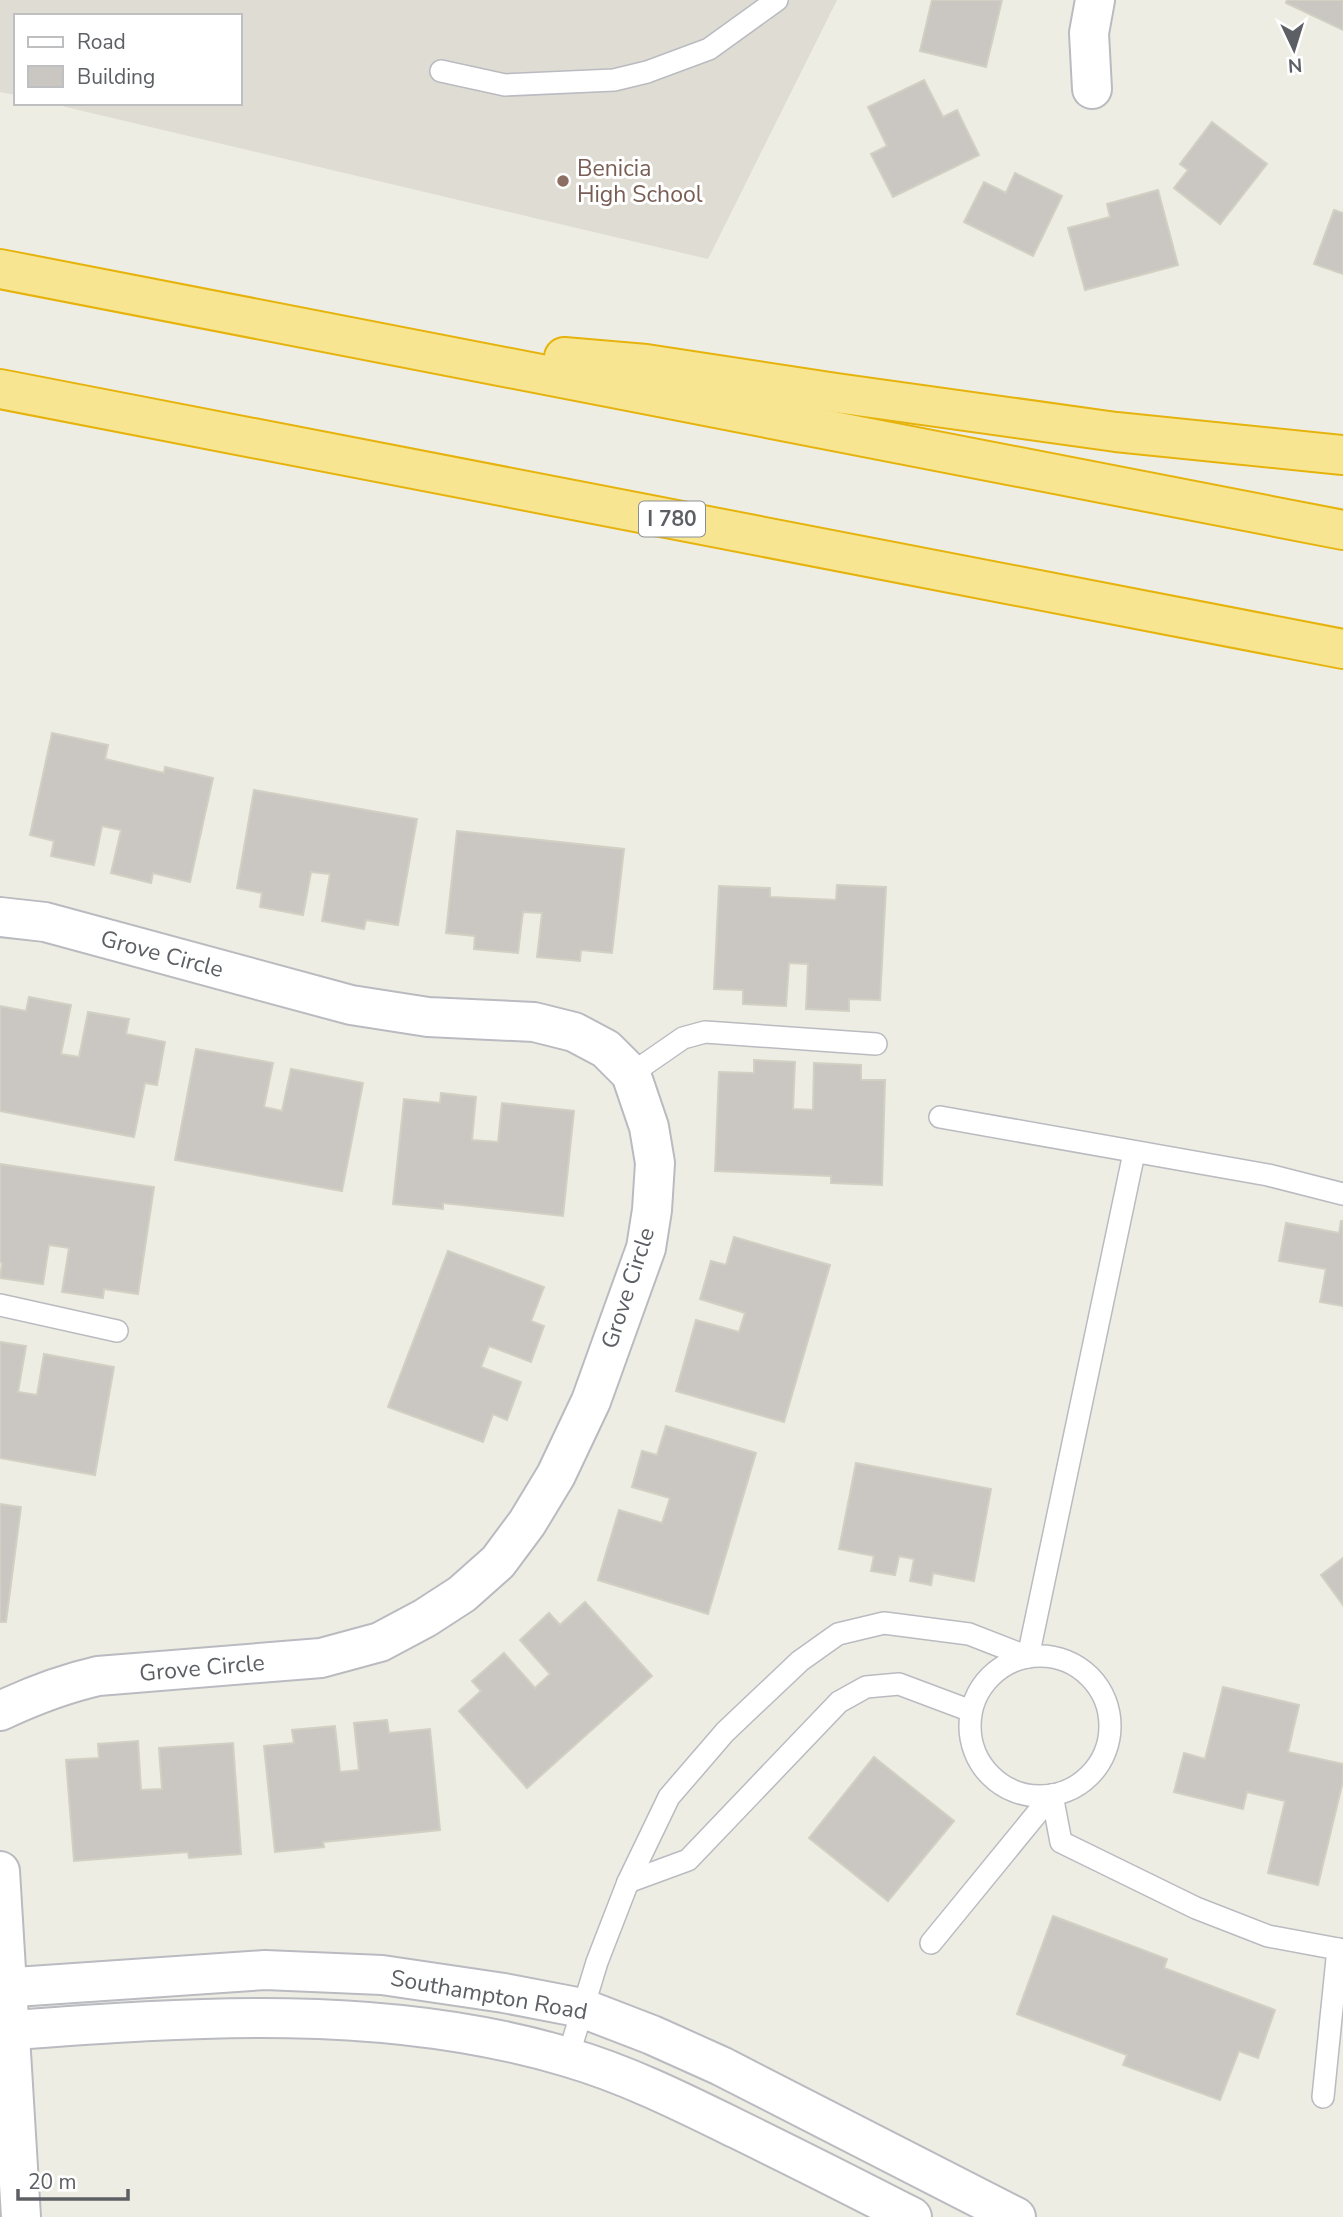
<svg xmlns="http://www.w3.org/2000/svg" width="1343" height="2217" font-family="'Nunito Sans',sans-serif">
  <rect width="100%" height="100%" fill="#eeede4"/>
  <path fill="#dedcd3" d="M0 0H837L708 259 49 103H240V16H16V95L0 92Z"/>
  <g fill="#cac7c2" stroke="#d2cfc3" stroke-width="2">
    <path d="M932 0H1002L986 67 920 51Z"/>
    <path d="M1287 0H1343V30L1286 3Z"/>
    <path d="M924 80 943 117 957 110 979 155 893 197 871 154 887 146 868 107Z"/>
    <path d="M1212 122 1267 164 1220 224 1174 188 1188 170 1180 164Z"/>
    <path d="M1015 173 1062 196 1033 256 964 222 984 182 1006 193Z"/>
    <path d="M1158 190 1178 265 1085 290 1068 228 1110 217 1107 204Z"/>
    <path d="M1334 210 1343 213V274L1314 264Z"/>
    <path d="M52 733 108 745 105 759 164 773 165 767 213 778 190 882 153 873 151 883 111 873 121 830 102 826 94 865 51 856 54 841 30 835Z"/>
    <path d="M254 790 417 819 398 925 366 920 364 929 322 921 330 874 311 872 303 915 260 907 262 893 237 888Z"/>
    <path d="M457 831 624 849 612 953 581 950 580 961 537 957 542 913 523 912 518 953 474 949 475 936 446 933Z"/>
    <path d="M837 885 886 887 880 1000 849 999V1011L806 1009 808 964 789 963 786 1006 743 1004V990L714 989 719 886 770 888V897L836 900Z"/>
    <path d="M29 997 71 1005 61 1054 79 1057 88 1012 129 1019 126 1034 165 1042 157 1085 145 1083 134 1137 0 1111V1006L26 1011Z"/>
    <path d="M196 1049 273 1063 264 1107 282 1111 291 1069 363 1083 342 1191 175 1160Z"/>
    <path d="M754 1060 795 1062 793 1109 813 1110 814 1063 861 1065V1080H885L882 1185 831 1183V1176L715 1171 719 1072 754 1073Z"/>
    <path d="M441 1093 476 1097 472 1140 498 1142 502 1103 574 1111 563 1216 443 1203V1209L393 1204 404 1099 440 1103Z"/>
    <path d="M0 1164 154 1187 138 1294 104 1289 103 1298 62 1292 69 1248 49 1245 43 1284 0 1278 2 1263 0 1262Z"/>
    <path d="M1341 1221H1343V1306L1320 1302 1326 1269 1279 1261 1286 1223 1339 1233Z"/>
    <path d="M734 1237 830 1265 784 1422 676 1391 696 1320 739 1332 745 1313 700 1299 711 1261 726 1265Z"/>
    <path d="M448 1251 544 1287 531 1321 544 1326 531 1362 489 1346 481 1367 521 1382 507 1420 493 1414 483 1442 388 1407Z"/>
    <path d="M0 1342 26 1346 18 1392 37 1395 44 1354 114 1367 95 1475 0 1458Z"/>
    <path d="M666 1426 756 1453 708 1614 598 1580 619 1510 662 1523 670 1498 632 1487 642 1451 657 1455Z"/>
    <path d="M856 1463 991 1489 974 1581 933 1573 931 1585 910 1581 914 1559 899 1556 895 1575 871 1571 874 1556 839 1549Z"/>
    <path d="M0 1504 21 1507 6 1622H0Z"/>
    <path d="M1343 1558V1605L1321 1575Z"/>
    <path d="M585 1602 652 1676 527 1788 459 1711 481 1691 472 1681 504 1653 535 1688 550 1674 520 1640 549 1613 560 1625Z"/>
    <path d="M1223 1687 1299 1705 1288 1752 1343 1764V1781L1318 1885 1268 1873 1285 1801 1247 1792 1243 1809 1174 1792 1184 1753 1205 1759Z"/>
    <path d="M387 1720 389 1733 430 1729 440 1830 323 1842 324 1847 275 1852 264 1746 294 1743 292 1730 335 1726 340 1772 359 1770 354 1723Z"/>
    <path d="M138 1741 141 1790 162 1789 159 1748 233 1743 241 1854 189 1858 188 1852 74 1861 66 1760 99 1758 98 1744Z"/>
    <path d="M874 1757 954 1821 888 1901 809 1838Z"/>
    <path d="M1053 1916 1167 1959 1164 1968 1275 2010 1258 2058 1239 2051 1220 2100 1123 2065 1127 2055 1017 2014Z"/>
  </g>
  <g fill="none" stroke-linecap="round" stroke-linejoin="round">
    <g stroke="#b9bbc0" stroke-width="24">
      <g id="service">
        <path d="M441 71 505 85 614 80 647 72 709 49 777 0"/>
        <path d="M631 1074 683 1038 705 1032 876 1044"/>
        <path d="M940 1117 1268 1175 1343 1194"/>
        <path d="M0 1305 117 1331"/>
        <circle cx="1040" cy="1726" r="70"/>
        <path d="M1052 1795 1061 1842 1196 1908 1268 1936 1343 1950"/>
        <path d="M628 1882 688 1860 839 1702 866 1687 899 1684 971 1711"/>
        <path d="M931 1943 1052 1795"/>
        <path d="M568 2057 597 1962 628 1882 669 1797 725 1732 800 1661 838 1634 884 1623 969 1634 1028 1657 1134 1153"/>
        <path d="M1323 2097 1338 1949"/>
      </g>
    </g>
    <g stroke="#b9bbc0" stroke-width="42">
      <g id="minor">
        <path d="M1092 89 1089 33 1095 0"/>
        <path d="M0 917 45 922 351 1005 428 1017 534 1022 574 1032 606 1049 631 1074 649 1127 655 1163 652 1210 646 1248 591 1401 556 1475 527 1523 498 1562 462 1594 425 1618 380 1642 321 1658 98 1676C63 1684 32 1696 0 1711"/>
        <path d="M0 1871 21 2217"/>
      </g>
    </g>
    <g stroke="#b9bbc0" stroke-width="42">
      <g id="tertiary">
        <path d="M0 1988 265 1970 382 1975 504 1993 582 2008 652 2035 721 2066 1016 2217"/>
        <path d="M0 2031C189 2017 383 2002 567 2057 626 2074 682 2102 737 2129 796 2158 854 2187 912 2217"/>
      </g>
    </g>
    <g stroke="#e6b30c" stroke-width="42">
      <g id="motorway">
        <path d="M0 269 1343 530"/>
        <path d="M564 357 646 364 836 393 1116 432 1343 455"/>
        <path d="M0 389 1343 649"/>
      </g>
    </g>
    <use href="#service" stroke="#fff" stroke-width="21"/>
    <use href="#minor" stroke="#fff" stroke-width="38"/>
    <use href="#tertiary" stroke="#fff" stroke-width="38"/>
    <use href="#motorway" stroke="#f7e592" stroke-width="38"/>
  </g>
  <circle fill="#8d6e63" stroke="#fff" stroke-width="2.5" cx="563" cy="181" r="7"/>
  <g text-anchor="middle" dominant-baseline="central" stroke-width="6" stroke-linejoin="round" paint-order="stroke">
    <rect fill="#fff" stroke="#8d8f92" stroke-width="2" x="639" y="501.5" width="66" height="35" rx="5"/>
    <g font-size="21" font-weight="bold" fill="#5c5f64">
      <text x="672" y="519">I 780</text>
    </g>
    <g font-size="23" fill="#785e54" stroke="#fff" text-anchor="start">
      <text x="577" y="168">Benicia<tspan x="577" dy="26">High School</tspan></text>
    </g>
    <g font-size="23" fill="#5c5f64" stroke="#fff">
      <text transform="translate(162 954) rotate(15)">Grove Circle</text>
      <text transform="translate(628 1288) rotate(-72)">Grove Circle</text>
      <text transform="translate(202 1668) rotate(-5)">Grove Circle</text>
      <text transform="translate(489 1995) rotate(10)">Southampton Road</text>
    </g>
  </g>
  <rect x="14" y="14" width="228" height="91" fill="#ffffff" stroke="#bebfc1" stroke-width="2"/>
  <rect x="28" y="37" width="35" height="10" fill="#ffffff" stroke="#bebfc1" stroke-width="2"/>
  <text x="77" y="49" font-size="21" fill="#5c5f64">Road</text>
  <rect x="28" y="66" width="35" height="21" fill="#cac7c2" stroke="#bebfc1" stroke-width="2"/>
  <text x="77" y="84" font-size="21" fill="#5c5f64">Building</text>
  <g transform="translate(1294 49) rotate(176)" stroke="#ffffff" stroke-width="5" paint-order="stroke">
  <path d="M0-5L12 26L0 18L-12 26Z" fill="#5c5f64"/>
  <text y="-10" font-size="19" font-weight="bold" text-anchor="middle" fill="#5c5f64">N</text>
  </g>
  <path d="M18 2189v10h110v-10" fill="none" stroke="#5c5f64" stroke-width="3.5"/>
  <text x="28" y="2189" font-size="21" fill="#5c5f64" stroke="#ffffff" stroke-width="5" paint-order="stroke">20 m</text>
</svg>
